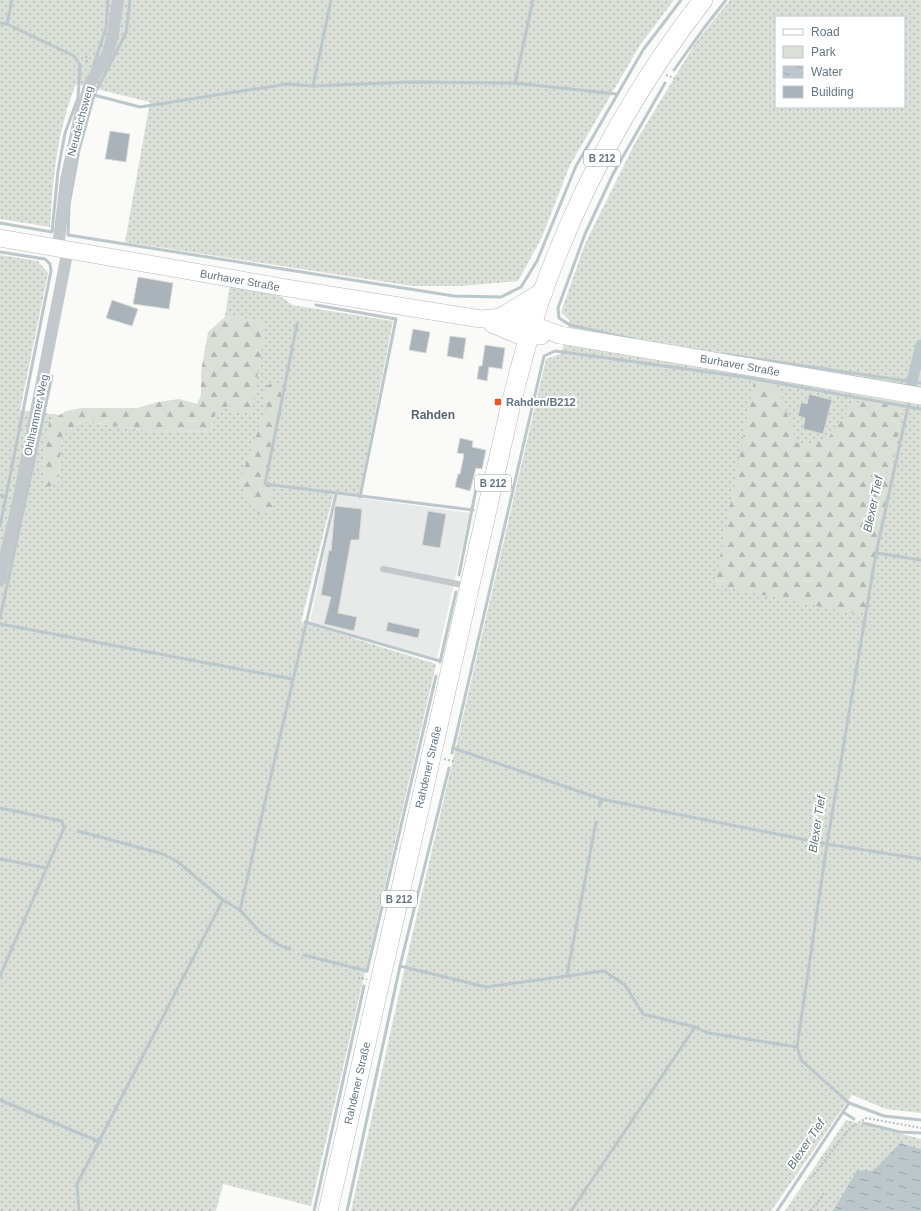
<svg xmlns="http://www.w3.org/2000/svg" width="921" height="1211" font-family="Helvetica,sans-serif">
  <defs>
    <pattern id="green-dots" width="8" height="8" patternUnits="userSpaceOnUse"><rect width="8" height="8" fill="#dadfd7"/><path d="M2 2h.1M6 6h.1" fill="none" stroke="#b4b9b4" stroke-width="1.8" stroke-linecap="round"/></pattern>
    <pattern id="forest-firs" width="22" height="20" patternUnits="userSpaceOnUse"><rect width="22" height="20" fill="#dadfd7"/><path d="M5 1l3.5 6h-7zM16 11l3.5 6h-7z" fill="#b4b9b4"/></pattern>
    <pattern id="water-ripples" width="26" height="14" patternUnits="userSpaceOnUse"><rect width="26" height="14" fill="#bbc7cb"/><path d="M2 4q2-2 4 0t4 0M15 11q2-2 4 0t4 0" fill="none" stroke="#9ca6aa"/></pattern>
  </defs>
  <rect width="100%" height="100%" fill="#fafaf8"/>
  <path fill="#e8e9e9" d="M337 495 470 513 437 658 310 622Z"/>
  <g fill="url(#green-dots)" fill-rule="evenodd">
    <path d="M0 0H674L640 45 570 165 542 237 518 281 461 286H412L125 242 150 102 76 84C57 130 53 179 50 227L0 219Z"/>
    <path d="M730 0H921V1113L886 1109 852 1095 771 1211H351L406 962 546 359 561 354 570 321 561 312 585 244 635 143 696 42ZM776 17H904V107H776Z"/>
    <path d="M0 255 38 261 48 273 20 410 60 415 49 423 42 467 58 483 62 436 82 421 141 430 210 432 216 413 229 405 245 318 225 317 230 283 273 291 292 305 393 321 359 495 334 492 301 622 436 664 311 1206 223 1184 216 1211H0Z"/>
    <path d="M846 1120 921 1139V1149L900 1143 873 1172 857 1170 833 1211H785Z"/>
  </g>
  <g fill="url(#forest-firs)">
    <path d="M225 317 245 318 259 321 265 328 252 411 234 412 229 405 216 413 210 432 141 430 82 421 62 436 58 483 47 487 42 467 49 422 66 411 82 408H137L158 402 179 399 197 404 201 395V372L208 332Z"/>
    <path d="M761 379 780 392 797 443 814 444 829 437 851 407 869 396 891 394 904 401 866 610 856 614 724 587 715 584 754 381Z"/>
    <path d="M275 380 282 386V411L267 462 273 511 259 514 249 502 239 482 267 407 264 401 266 387Z"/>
  </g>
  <path fill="url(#water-ripples)" d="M900 1143 921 1149V1211H833L857 1170 873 1171Z"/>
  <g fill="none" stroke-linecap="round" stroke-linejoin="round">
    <g stroke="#bbc7cb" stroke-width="3">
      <path d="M130 0 126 33 94 95 79 150 69 205 68 235 454 296 501 297 521 287 537 261 576 166 643 50 681 0"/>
      <path d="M0 23 7 24 74 56 80 65 78 98 65 133 58 171 52 232 0 223"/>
      <path d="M7 24 12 0"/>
      <path d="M93 67 106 28 108 0"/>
      <path d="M674 70 704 28 726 0"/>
      <path d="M515 83 533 0"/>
      <path d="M313 86 331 0"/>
      <path d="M94 95 140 107 287 84 313 86 410 82 515 83 616 94"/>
      <path d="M0 252 45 259 50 264 51 271 0 526"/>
      <path d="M316 305 396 319 360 497"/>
      <path d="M297 324 265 484 473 510"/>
      <path d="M632 339 570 325 559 318 558 308 585 234 613 174 665 83"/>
      <path d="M722 354 921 383"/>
      <path d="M0 495 6 497"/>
      <path d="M876 553 921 560"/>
      <path d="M459 575 476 489"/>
      <path d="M0 618 52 376"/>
      <path d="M305 622 440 661"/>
      <path d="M0 624 292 679"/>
      <path d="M440 662 456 592"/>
      <path d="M453 748 601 799 827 844 921 859"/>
      <path d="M452 753 544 356 555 351 563 352 744 377 921 409"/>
      <path d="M599 806 601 799"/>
      <path d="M0 808 62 821 64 828 0 976"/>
      <path d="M78 831 163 854 178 862 223 900 240 910 260 932 279 945 290 949"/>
      <path d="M0 859 46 868"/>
      <path d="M240 910 336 494"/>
      <path d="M304 955 367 971"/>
      <path d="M400 966 486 987 604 971 625 985 643 1014 695 1027 708 1033 797 1047"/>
      <path d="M367 971 436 676"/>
      <path d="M567 975 596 822"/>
      <path d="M0 1100 100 1142"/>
      <path d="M849 1103 884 1116 921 1120"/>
      <path d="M843 1112 854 1119"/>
      <path d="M863 1123 900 1132 921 1133"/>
      <path d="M79 1211 77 1184 223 900"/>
      <path d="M314 1211 364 986"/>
      <path d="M347 1211 400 966 449 768"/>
      <path d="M571 1211 695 1027"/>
      <path d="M777 1211 849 1103 801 1060 797 1047 827 844 876 553 909 402"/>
    </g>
    <path stroke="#bbc7cb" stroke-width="11" d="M911 386 921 345"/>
  </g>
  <g fill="#aab3b9" stroke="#dcdcda">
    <path d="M110 131 130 134 126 162 105 159Z"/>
    <path d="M138 277 173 283 169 309 133 304Z"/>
    <path d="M112 300 138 309 132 326 106 318Z"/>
    <path d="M413 329 430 332 426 353 409 350Z"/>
    <path d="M450 336 466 338 463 359 447 356Z"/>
    <path d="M485 345 505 348 502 369 489 367 487 381 477 379 479 366H482Z"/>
    <path d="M809 394 832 400 823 434 803 429 805 418 798 416 801 402 807 404Z"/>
    <path d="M460 438 473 441 472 447 486 450 482 469 476 468 470 491 455 487 458 474H460L464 454 457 453Z"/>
    <path d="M335 506 362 509 359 540H351L338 613 357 617 354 631 324 624 331 597 321 595 329 550 331 551Z"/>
    <path d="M428 511 446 514 440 548 422 545Z"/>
    <path d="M388 622 420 629 418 638 386 631Z"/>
  </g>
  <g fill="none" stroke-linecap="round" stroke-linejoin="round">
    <g stroke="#b3babf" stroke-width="18">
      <g id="secondary">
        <path d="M0 238 287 288 481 319 502 317 533 325 560 335 921 396"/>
        <path d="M492 324 518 335 541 336"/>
      </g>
    </g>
    <g stroke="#b5babe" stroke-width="20">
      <g id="primary">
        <path d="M502 317 543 292"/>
        <path d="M328 1211 511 404C521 366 530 327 543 291 581 186 635 87 703 0"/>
      </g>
    </g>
    <g stroke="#bbbfc2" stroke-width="2" stroke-dasharray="2 2" stroke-linecap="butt">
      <path d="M86 56 88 64"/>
      <path d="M666 75 679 80"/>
      <path d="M444 759 456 762"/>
      <path d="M358 978 367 979"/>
      <path d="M812 1177 850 1128 866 1118 921 1128"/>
      <path d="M811 1211 825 1192"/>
    </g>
    <path stroke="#c3c8cc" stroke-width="6" d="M383 569 468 586"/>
    <g stroke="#c3c8cc" stroke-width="12">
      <path d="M58 248 66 180 80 115 90 83 108 53 113 34 118 0"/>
      <path d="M0 580 20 493 68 249"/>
    </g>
    <use href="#secondary" stroke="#fff" stroke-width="17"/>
    <use href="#primary" stroke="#fff" stroke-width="19"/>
  </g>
  <rect fill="#e4572e" stroke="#fff" stroke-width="1.5" x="494" y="398" width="8" height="8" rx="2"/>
  <g text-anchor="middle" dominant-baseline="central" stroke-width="4" stroke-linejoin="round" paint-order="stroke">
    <g fill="#fff" stroke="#939fa8" stroke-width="1">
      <rect x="584" y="150" width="36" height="16" rx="3"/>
      <rect x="475" y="475" width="36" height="16" rx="3"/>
      <rect x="381" y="891" width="36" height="16" rx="3"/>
    </g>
    <g font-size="10" font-weight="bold" fill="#657683">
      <text x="602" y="158">B 212</text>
      <text x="493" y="483">B 212</text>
      <text x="399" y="899">B 212</text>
    </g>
    <g font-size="11" fill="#657683" stroke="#fff">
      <text transform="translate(80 121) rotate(-75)">Neudeichsweg</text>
      <text transform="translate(240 280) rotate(10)">Burhaver Straße</text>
      <text transform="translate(740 365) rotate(10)">Burhaver Straße</text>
      <text transform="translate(36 415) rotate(-78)">Ohlhammer Weg</text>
      <text transform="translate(428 767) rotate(-77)">Rahdener Straße</text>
      <text transform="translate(357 1083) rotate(-77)">Rahdener Straße</text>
    </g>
    <g font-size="11" font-weight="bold" fill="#657683" stroke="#fff" text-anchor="start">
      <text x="506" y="402">Rahden/B212</text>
    </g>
    <g font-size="12" font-weight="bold" fill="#57646e" stroke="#fff">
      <text x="433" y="415">Rahden</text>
    </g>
    <g font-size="12" font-style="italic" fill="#60757c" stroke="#fff">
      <text transform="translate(873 504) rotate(-78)">Blexer Tief</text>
      <text transform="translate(817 824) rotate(-81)">Blexer Tief</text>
      <text transform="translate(806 1144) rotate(-56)">Blexer Tief</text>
    </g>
  </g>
  <rect x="775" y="16" width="130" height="92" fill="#ffffff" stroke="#c1c8cd"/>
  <rect x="783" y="29" width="20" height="6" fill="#ffffff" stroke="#c1c8cd"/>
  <text x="811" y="36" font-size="12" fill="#657683">Road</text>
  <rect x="783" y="46" width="20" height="12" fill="#dadfd7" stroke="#c1c8cd"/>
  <text x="811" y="56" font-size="12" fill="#657683">Park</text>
  <rect x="783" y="66" width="20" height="12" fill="url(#water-ripples)" stroke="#c1c8cd"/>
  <text x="811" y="76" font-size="12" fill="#657683">Water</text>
  <rect x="783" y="86" width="20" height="12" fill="#aab3b9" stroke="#c1c8cd"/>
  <text x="811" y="96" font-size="12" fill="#657683">Building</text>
</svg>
